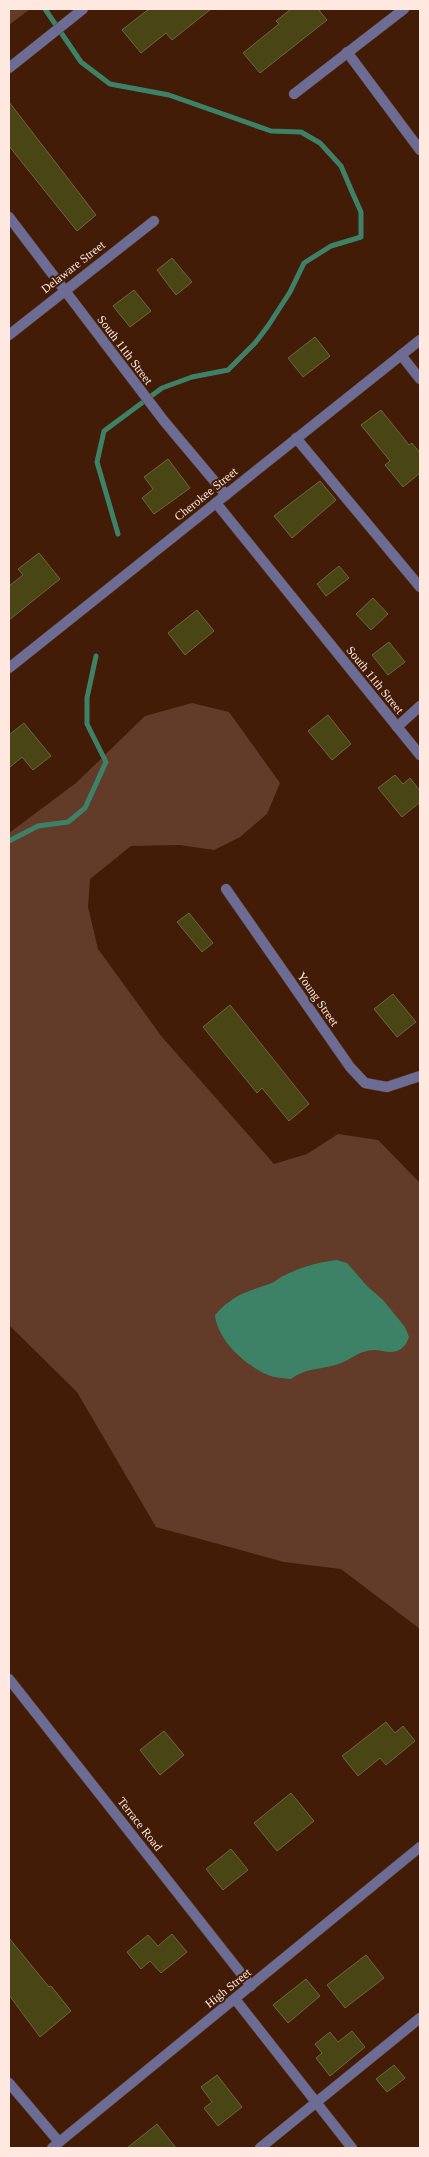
<svg xmlns="http://www.w3.org/2000/svg" width="429" height="2157" font-family="'Times New Roman',serif">
  <rect width="100%" height="100%" fill="#431c08"/>
  <g fill="#633b29">
    <path d="M9 9H30L9 25Z"/>
    <path d="M192 703 229 712 280 783 267 814 240 837 214 850 180 845 131 846 90 879 88 907 98 949 162 1037 274 1164 307 1154 338 1134 378 1140 420 1183V1629L341 1569 284 1562 156 1527 77 1392 9 1325V833L76 783 145 716Z"/>
  </g>
  <path fill="#3d8266" d="M337 1260 347 1263 368 1287 383 1300 405 1327 409 1337C407 1343 404 1348 397 1351 389 1354 382 1350 374 1350 358 1350 349 1362 335 1365 319 1370 305 1368 291 1379 284 1378 275 1378 268 1375 245 1365 218 1341 215 1315 235 1293 247 1292 272 1283 276 1281 280 1277 285 1275 301 1267 319 1262 337 1260Z"/>
  <g fill="none" stroke-linecap="round" stroke-linejoin="round">
    <g stroke="#3d8266" stroke-width="5">
      <path d="M45 9 81 62 110 84 169 95 271 131 301 132 320 143 341 166 353 194 361 212V237L331 246 304 263 290 292 268 326 255 343 228 370 192 377 162 388 104 431 97 462 118 534"/>
      <path d="M9 841 38 826 68 822 85 808 106 762 87 724V698L96 656"/>
    </g>
  </g>
  <g fill="#494514" stroke="#6d6939">
    <path d="M149 9H211L172 40 166 33 141 53 122 30Z"/>
    <path d="M291 9H318L327 20 260 73 243 53 279 24 276 21Z"/>
    <path d="M9 102 96 215 77 231 9 146Z"/>
    <path d="M172 258 192 282 176 295 157 270Z"/>
    <path d="M134 290 151 311 130 327 113 306Z"/>
    <path d="M315 337 330 356 303 377 288 358Z"/>
    <path d="M381 410 409 445 412 443 420 453V473L403 487 385 465 390 461 361 425Z"/>
    <path d="M168 459 190 488 154 514 142 498 153 489 144 477Z"/>
    <path d="M320 481 336 500 292 538 274 516Z"/>
    <path d="M39 553 60 579 9 620V586L23 575 18 569Z"/>
    <path d="M339 566 349 578 326 596 317 584Z"/>
    <path d="M373 598 388 614 371 630 356 614Z"/>
    <path d="M197 610 214 631 185 655 168 633Z"/>
    <path d="M389 642 405 662 388 675 372 655Z"/>
    <path d="M328 715 351 744 332 760 308 731Z"/>
    <path d="M24 723 51 756 33 770 22 757 9 768V735Z"/>
    <path d="M395 775 403 784 410 778 420 791V802L402 817 378 788Z"/>
    <path d="M189 913 213 943 202 952 177 922Z"/>
    <path d="M393 994 416 1022 397 1037 374 1009Z"/>
    <path d="M230 1005 309 1104 289 1121 262 1088 257 1093 203 1027Z"/>
    <path d="M386 1722 395 1733 403 1726 415 1741 386 1765 380 1758 358 1776 342 1756Z"/>
    <path d="M164 1731 184 1755 160 1775 140 1750Z"/>
    <path d="M291 1793 314 1821 277 1851 254 1823Z"/>
    <path d="M231 1849 248 1870 223 1890 206 1869Z"/>
    <path d="M172 1934 187 1952 161 1973 150 1961 141 1969 127 1952 148 1935 158 1946Z"/>
    <path d="M9 1938 49 1987 51 1986 71 2011 40 2037 9 1995Z"/>
    <path d="M366 1955 384 1978 345 2008 327 1985Z"/>
    <path d="M306 1979 320 1996 288 2023 273 2005Z"/>
    <path d="M352 2031 365 2047 330 2076 316 2058 322 2053 315 2044 330 2032 338 2042Z"/>
    <path d="M394 2065 405 2078 387 2092 376 2079Z"/>
    <path d="M217 2075 242 2107 218 2126 204 2108 212 2102 201 2087Z"/>
    <path d="M157 2124 176 2148H127Z"/>
  </g>
  <g fill="none" stroke-linecap="round" stroke-linejoin="round">
    <g stroke="#5d3926" stroke-width="11">
      <g id="service">
        <path d="M347 52 420 150"/>
        <path d="M296 438 420 587"/>
        <path d="M397 727 420 706"/>
        <path d="M260 2148 420 2018"/>
      </g>
    </g>
    <g stroke="#5d3926" stroke-width="11">
      <g id="minor">
        <path d="M294 94 404 9"/>
        <path d="M9 217 164 421 226 495"/>
        <path d="M9 335 154 221"/>
        <path d="M401 355 420 379"/>
        <path d="M216 503 420 755"/>
        <path d="M9 668 420 340"/>
        <path d="M226 889 350 1067 365 1083 387 1087 420 1076"/>
        <path d="M9 1679 251 1986"/>
        <path d="M235 1999 352 2148"/>
        <path d="M9 2083 59 2142"/>
        <path d="M52 2148 420 1847"/>
      </g>
    </g>
    <g stroke="#5d3926" stroke-width="11">
      <path id="tertiary" d="M9 68 83 9"/>
    </g>
    <use href="#service" stroke="#6c6c95" stroke-width="10"/>
    <use href="#minor" stroke="#6c6c95" stroke-width="10"/>
    <use href="#tertiary" stroke="#6c6c95" stroke-width="10"/>
  </g>
  <g text-anchor="middle" dominant-baseline="central" stroke-width="4" stroke-linejoin="round" paint-order="stroke">
    <g font-size="12" fill="#fee8df" stroke="#431c08">
      <text transform="translate(73 267) rotate(-38)">Delaware Street</text>
      <text transform="translate(125 350) rotate(53)">South 11th Street</text>
      <text transform="translate(206 494) rotate(-39)">Cherokee Street</text>
      <text transform="translate(375 680) rotate(51)">South 11th Street</text>
      <text transform="translate(318 999) rotate(55)">Young Street</text>
      <text transform="translate(140 1824) rotate(52)">Terrace Road</text>
      <text transform="translate(228 1988) rotate(-39)">High Street</text>
    </g>
  </g>
  <rect width="429" height="2157" fill="none" stroke="#fee8df" stroke-width="20"/>
</svg>
